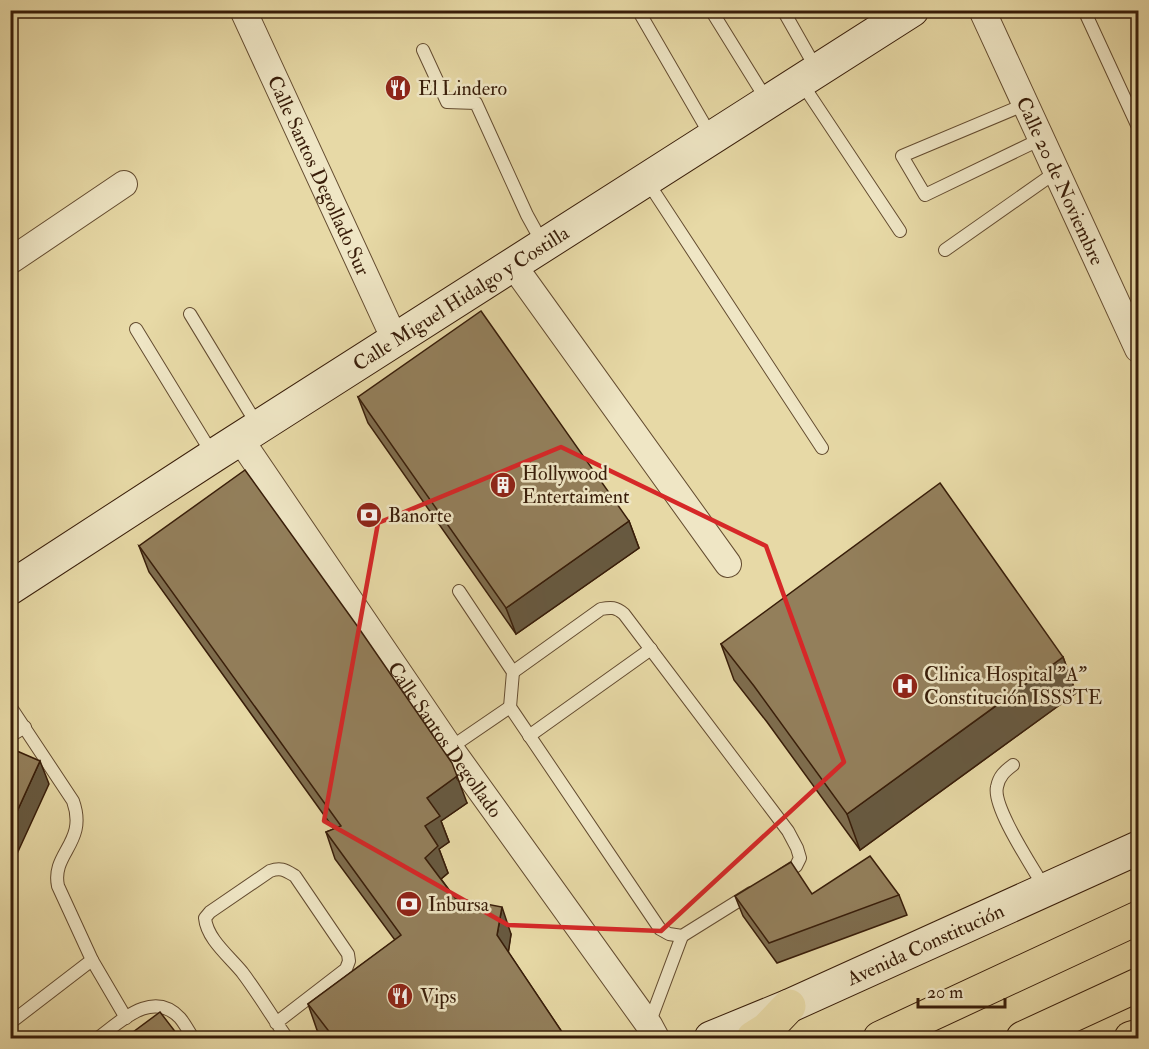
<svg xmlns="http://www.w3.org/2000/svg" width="1149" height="1049" font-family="'IM FELL Double Pica',serif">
  <rect width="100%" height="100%" fill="#e7d9a6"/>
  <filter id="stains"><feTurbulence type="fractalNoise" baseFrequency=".00333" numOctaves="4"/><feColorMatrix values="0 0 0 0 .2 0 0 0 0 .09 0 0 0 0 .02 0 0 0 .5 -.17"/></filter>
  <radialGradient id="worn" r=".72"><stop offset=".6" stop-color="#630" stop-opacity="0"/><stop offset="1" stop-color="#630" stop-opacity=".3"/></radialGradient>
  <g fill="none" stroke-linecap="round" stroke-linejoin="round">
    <g stroke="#644c30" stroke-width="14">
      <g id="lane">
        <path d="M638 10 711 136"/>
        <path d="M711 10 768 102"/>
        <path d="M783 10 817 70"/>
        <path d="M1084 10 1138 127"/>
        <path d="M423 50 447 102 476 103 527 215 543 244"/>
        <path d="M801 82 900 231"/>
        <path d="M1026 104 902 156 925 195 1041 139"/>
        <path d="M647 181 822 448"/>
        <path d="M945 250 1056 172"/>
        <path d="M190 314 258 426"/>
        <path d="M136 329 213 455"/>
        <path d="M459 591 513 672 510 707 660 929 669 934 682 936 751 893"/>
        <path d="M513 672 601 609C611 607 616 607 624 614L788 831 797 848 800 858 796 866 782 875"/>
        <path d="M10 706 73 801C88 843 51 853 58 886L92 960 10 1023"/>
        <path d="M10 736 25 727"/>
        <path d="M529 736 651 649"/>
        <path d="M450 748 510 707"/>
        <path d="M1013 765C1005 771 999 776 997 787 992 807 1034 869 1045 889"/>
        <path d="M92 960 126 1018"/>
        <path d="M276 1023 346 969 349 961 348 954 295 876C285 870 281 867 270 871L210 912 205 918C207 939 229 956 242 972 258 993 272 1017 287 1038"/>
        <path d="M649 1024 682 936"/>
        <path d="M98 1038C121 1021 153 989 180 1018 185 1024 189 1032 193 1038"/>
      </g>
    </g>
    <g stroke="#644c30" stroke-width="28">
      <g id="street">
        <path id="s1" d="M243 10 395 340"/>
        <path id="s2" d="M982 10 1138 349"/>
        <path d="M10 261 124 184"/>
        <path d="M513 265 728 564"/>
        <path id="s3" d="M240 439 450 748 649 1025 656 1038"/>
      </g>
    </g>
    <g stroke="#381d09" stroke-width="35">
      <g id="secondary">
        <path id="s4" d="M10 588 213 456 912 10"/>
        <path id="s5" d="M711 1038 789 1006 1138 848"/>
      </g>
    </g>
    <g stroke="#381d09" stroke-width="35">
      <path id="primary" d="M1023 1038 1138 985"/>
    </g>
    <g stroke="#381d09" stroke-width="35">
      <g id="highway">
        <path d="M753 1038 767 1029 789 1006"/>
        <path d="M880 1038 1138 918"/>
        <path d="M1131 1038 1138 1036"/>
      </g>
    </g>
    <use href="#lane" stroke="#efe6c5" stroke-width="12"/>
    <use href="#street" stroke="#efe6c5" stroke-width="26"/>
    <use href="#secondary" stroke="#efe6c5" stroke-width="33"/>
    <use href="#primary" stroke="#e7d9a6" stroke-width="33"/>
    <use href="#highway" stroke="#e7d9a6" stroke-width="33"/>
    <path stroke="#381d09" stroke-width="4.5" stroke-dasharray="10 10" stroke-linecap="butt" d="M1132 1038 1138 1036"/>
  </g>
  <g fill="#7e6d4e" stroke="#381d09" stroke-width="1.5">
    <path d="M358 397 629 521 639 548 516 634 368 423Z"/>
    <path d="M139 546 467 803 441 821 449 842 439 849 448 873 441 879 455 898 511 934 508 952 566 1038H324L317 1030 308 1004 395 940 335 859 326 832 334 829 149 572Z"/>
    <path d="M721 644 1063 657 1076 693 860 850 767 722 734 680Z"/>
    <path d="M812 894 899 895 907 915 777 963 743 916 735 896Z"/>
  </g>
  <g fill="#675940" stroke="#381d09" stroke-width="1.5">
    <path d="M629 521 639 548 516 634 506 608Z"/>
    <path d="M1063 657 1076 693 860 850 847 814Z"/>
    <path d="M40 761 49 784 10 869V827Z"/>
    <path d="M457 776 467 803 441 821 449 842 439 849 448 873 435 884 425 858V826L427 798Z"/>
    <path d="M502 907 511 934 507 962 497 935Z"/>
  </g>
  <g fill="#937f5b" stroke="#381d09" stroke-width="1.5">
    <path d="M481 311 629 521 506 608 358 397Z"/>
    <path d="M245 470 358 627 452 763 457 776 427 798 440 816 425 826 438 846 425 858 455 898 502 907 497 935 566 1038H334L308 1004 401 935 326 832 341 826 139 546Z"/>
    <path d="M940 483 1063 657 847 814 754 686 721 644Z"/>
    <path d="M10 748 40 761 10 827Z"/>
    <path d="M870 856 899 895 769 943 735 896 791 862 812 894Z"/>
    <path d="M160 1012 180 1038H125Z"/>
  </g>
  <path fill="none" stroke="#d62828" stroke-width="4.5" stroke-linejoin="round" d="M561 447 766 546 844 762 661 931 508 925 324 821 378 523Z"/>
  <defs>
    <g id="restaurant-disc" transform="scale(1.35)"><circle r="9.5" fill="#8f2418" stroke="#efe6c5"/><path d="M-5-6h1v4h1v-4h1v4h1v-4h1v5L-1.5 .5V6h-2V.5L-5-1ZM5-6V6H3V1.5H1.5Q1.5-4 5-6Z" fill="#fff"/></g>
    <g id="building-disc" transform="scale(1.35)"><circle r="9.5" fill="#8f2418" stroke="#efe6c5"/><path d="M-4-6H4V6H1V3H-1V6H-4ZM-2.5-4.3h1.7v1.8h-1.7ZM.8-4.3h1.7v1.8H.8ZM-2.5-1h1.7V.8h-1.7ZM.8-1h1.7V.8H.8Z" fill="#fff"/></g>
    <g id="bank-disc" transform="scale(1.35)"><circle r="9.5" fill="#8f2418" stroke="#efe6c5"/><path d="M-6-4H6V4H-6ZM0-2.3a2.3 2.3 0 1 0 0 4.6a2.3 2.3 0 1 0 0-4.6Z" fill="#fff"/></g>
    <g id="hospital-disc" transform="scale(1.35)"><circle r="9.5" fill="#8f2418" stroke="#efe6c5"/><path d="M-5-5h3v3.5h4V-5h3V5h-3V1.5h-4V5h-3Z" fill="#fff"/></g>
  </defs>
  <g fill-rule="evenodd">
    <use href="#restaurant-disc" x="398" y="88"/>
    <use href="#building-disc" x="503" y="485"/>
    <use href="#bank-disc" x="369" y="515"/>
    <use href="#hospital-disc" x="905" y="686"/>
    <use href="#bank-disc" x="409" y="904"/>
    <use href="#restaurant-disc" x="400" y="996"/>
  </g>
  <g text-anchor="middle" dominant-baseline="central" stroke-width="5" stroke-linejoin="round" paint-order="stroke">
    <g font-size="20" fill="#381d09" stroke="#efe6c5" text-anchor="start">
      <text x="418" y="88">El Lindero</text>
      <text x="522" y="473">Hollywood<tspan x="522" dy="23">Entertaiment</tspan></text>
      <text x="388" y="515">Banorte</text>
      <text x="924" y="674">Clinica Hospital "A"<tspan x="924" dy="23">Constitución ISSSTE</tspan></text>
      <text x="428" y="904">Inbursa</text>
      <text x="420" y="996">Vips</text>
    </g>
    <g font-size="20" fill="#381d09" stroke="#efe6c5">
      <text stroke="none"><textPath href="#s1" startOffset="182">Calle Santos Degollado Sur</textPath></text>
      <text stroke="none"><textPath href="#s2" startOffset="188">Calle 20 de Noviembre</textPath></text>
      <text stroke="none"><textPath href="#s4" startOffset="536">Calle Miguel Hidalgo y Costilla</textPath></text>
      <text stroke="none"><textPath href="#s3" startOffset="364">Calle Santos Degollado</textPath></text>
      <text stroke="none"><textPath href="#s5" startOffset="234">Avenida Constitución</textPath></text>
    </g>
  </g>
  <rect width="1149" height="1049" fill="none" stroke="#e7d9a6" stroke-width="36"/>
  <rect x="12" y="12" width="1125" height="1025" fill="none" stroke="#381d09" stroke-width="3"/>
  <rect x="18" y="18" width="1113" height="1013" fill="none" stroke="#381d09" stroke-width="1.5"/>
  <path d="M918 998v9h87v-9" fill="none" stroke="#381d09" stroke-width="3"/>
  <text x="927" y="998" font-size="18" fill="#381d09" stroke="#efe6c5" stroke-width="4.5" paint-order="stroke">20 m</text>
  <rect width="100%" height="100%" filter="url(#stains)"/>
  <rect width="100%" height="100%" fill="url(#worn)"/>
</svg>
